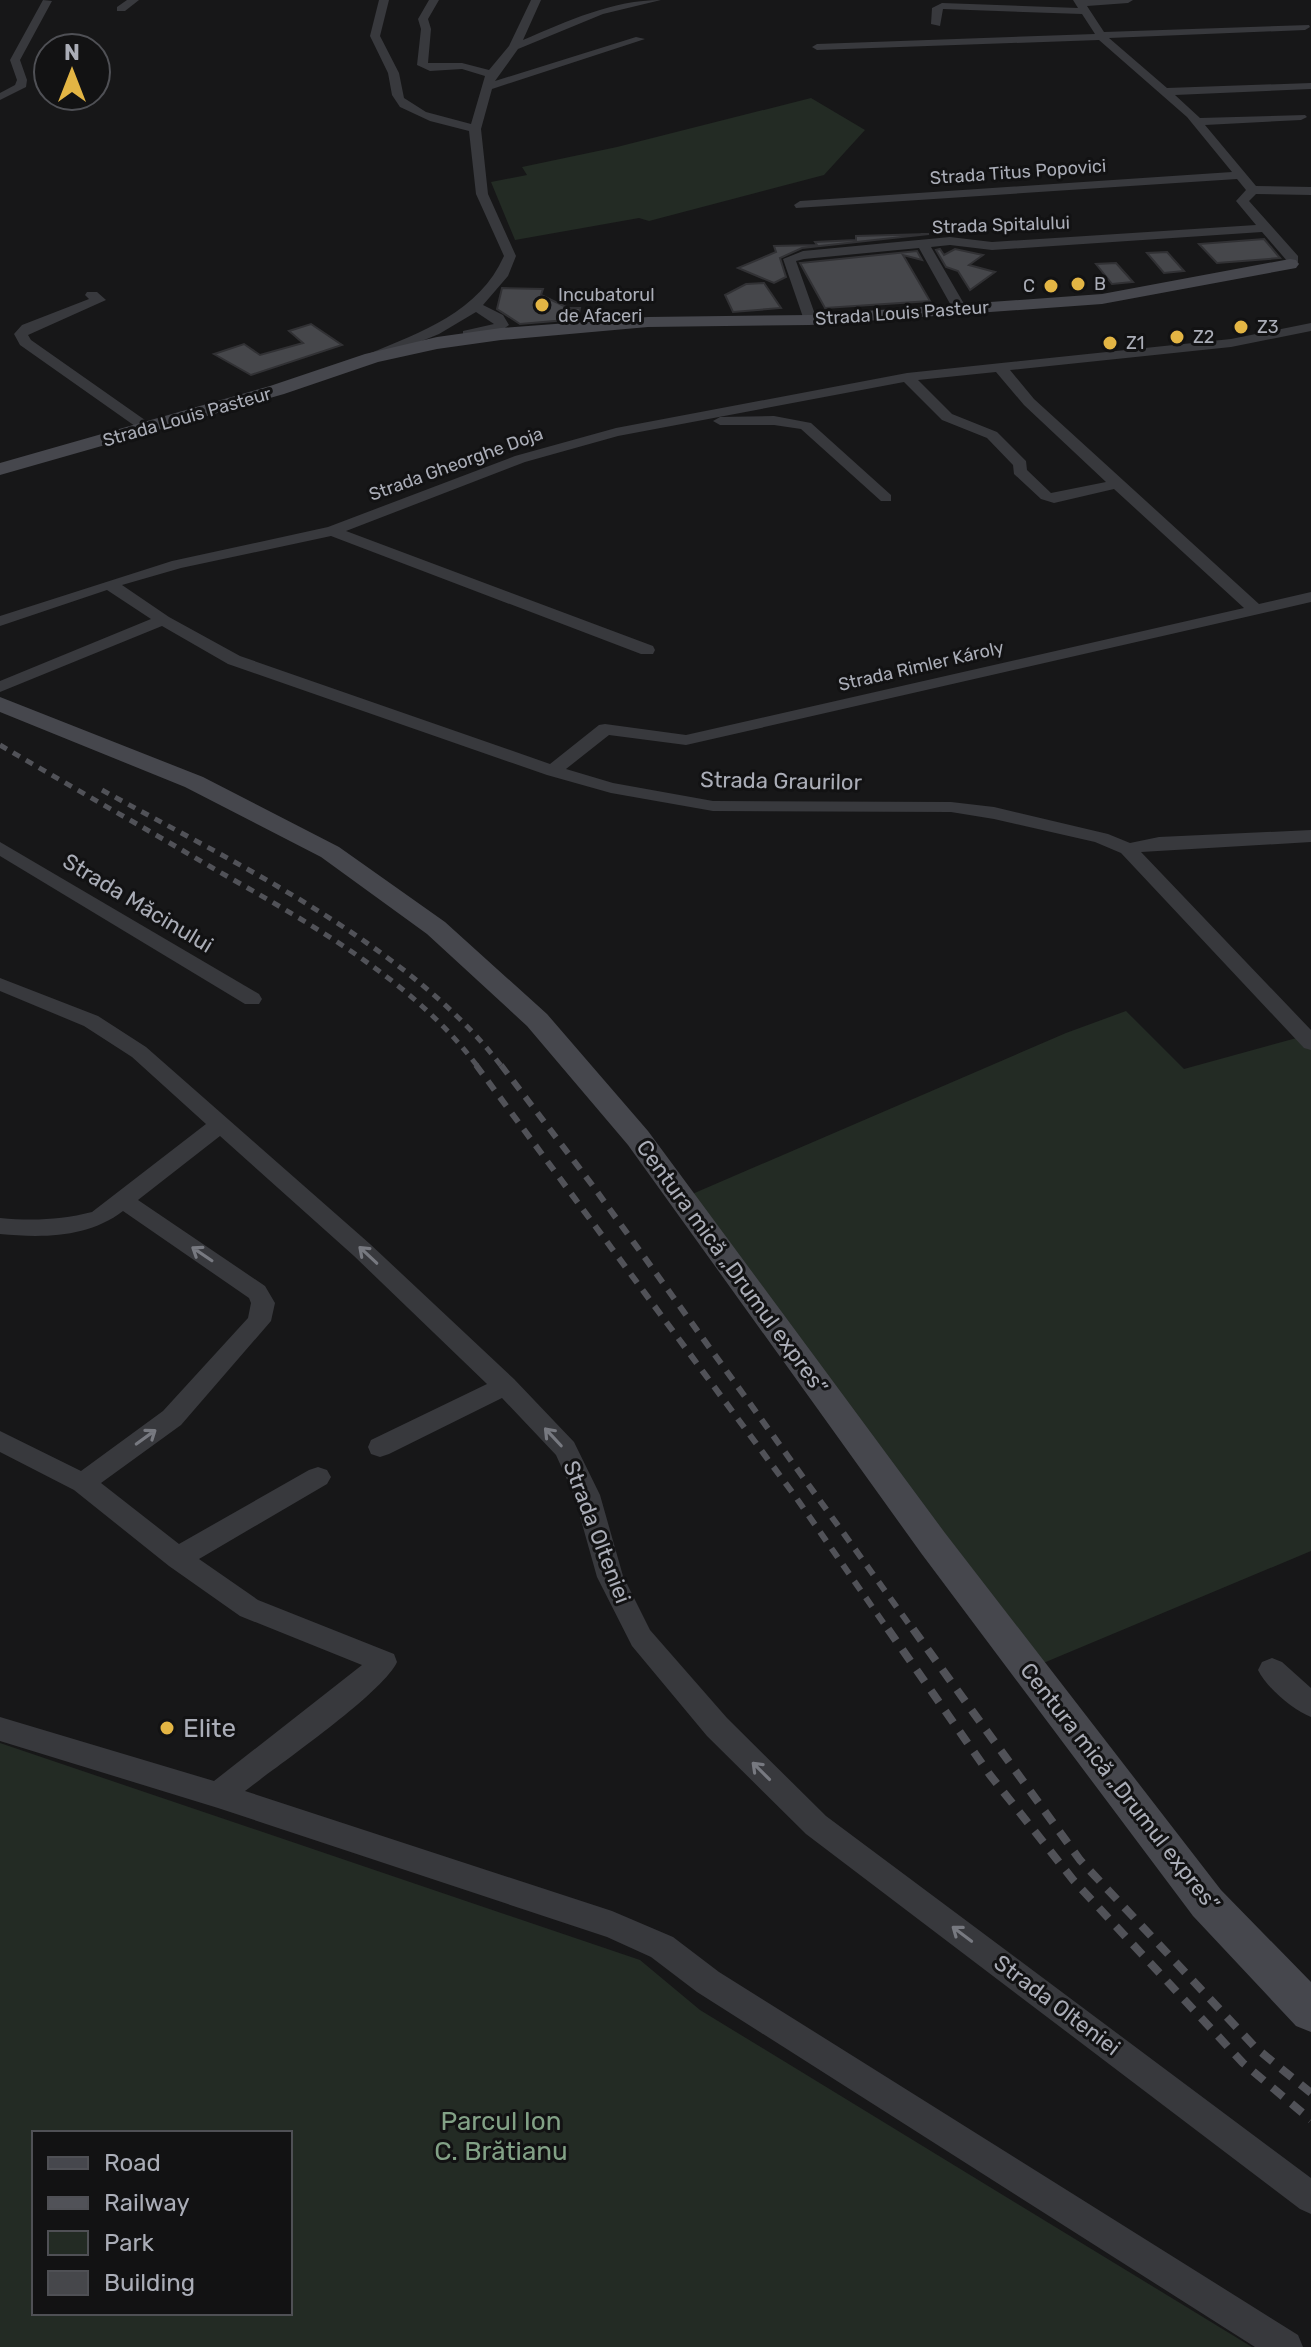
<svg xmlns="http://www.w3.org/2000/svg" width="1311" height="2347" font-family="Rubik,sans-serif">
  <rect width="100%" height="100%" fill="#171718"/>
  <g fill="#232b24" fill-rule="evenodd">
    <path d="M811 98 865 130 824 175 649 221 639 218 515 240 491 182 527 175 522 167 617 147Z"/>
    <path d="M1126 1011 1184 1069 1304 1036 1311 1044V1551L1029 1669 683 1198 1066 1033Z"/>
    <path d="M0 1743 640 1960 700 2010 1252 2347H0ZM290 2133V2313H34V2133Z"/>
  </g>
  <g fill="#46474b" stroke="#313134" stroke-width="2">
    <path d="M929 234 802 248 780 258 786 277 774 283 738 268 776 252 774 246 817 245 815 242 856 240V236Z"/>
    <path d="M1264 239 1280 258 1217 263 1199 244Z"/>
    <path d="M940 249 944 255 955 249 983 255 969 265 995 272 970 290 958 271 946 267 936 250Z"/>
    <path d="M917 251 922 260 903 255 930 301 825 308 800 263Z"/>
    <path d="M1167 252 1184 271 1164 273 1147 253Z"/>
    <path d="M1116 263 1133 282 1112 284 1096 264Z"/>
    <path d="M764 283 781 308 733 312 725 295 746 284Z"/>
    <path d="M502 288 543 289 541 295 568 308H580L578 319 520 324 497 309Z"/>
    <path d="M311 324 342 345 251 375 214 354 244 344 260 355 303 343 289 331Z"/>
  </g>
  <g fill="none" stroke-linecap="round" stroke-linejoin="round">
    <g fill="#38393d" fill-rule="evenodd">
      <path d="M43 0 52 1 20 60 27 80 26 87 0 100V93L15 85 17 80 10 60Z"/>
      <path d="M127 0H139L125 11H117V7Z"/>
      <path d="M379 0H389L380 36 399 73 404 98 426 112 471 124 485 76 462 69 430 71 417 65 421 29 418 19 429 0H439L428 19 431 29 428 63H462L489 70 509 46 531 0H541L523 40C568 21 612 0 661 0L603 14 518 49 495 81 636 37 645 39 492 89 481 129 488 194 516 256 508 276 483 305 503 315 509 325C498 334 478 339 463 337V331L494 324 476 312 439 334 373 361 366 357 368 354C422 332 479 312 504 256L476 194 469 131 430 121 400 107 392 95 388 73 370 36Z"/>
      <path d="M1073 0H1133L1128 3 1087 6 1104 32 1309 25 1310 27 1305 30 1109 38 1167 88 1311 83V89L1175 95 1200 118 1305 115 1307 117 1301 120 1205 125 1256 186 1311 187V195L1256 194 1249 201 1298 256V262H1288L1262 232 992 250 950 245 931 247 967 309 960 313 953 309 919 248 804 259 796 261 817 320 805 323 783 259 803 251 950 237 992 242 1256 225 1236 201 1246 190 1237 179 796 208 794 205 800 201 1232 172 1187 117 1099 40 817 50 812 47 817 44 1095 34 1082 14 943 9 940 26 931 24 932 8 942 3 1078 8Z"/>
      <path d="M87 292H97L106 300 28 335 31 340 152 425V431H142L20 345 14 334 22 325 89 299 85 295Z"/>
      <path d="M1311 323V331L1231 347 1010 370 1034 399 1259 604 1311 592V602L686 745 609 735 566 769 613 783 713 801 951 802 994 807 1108 834 1130 843 1159 837 1311 830V842L1141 852 1311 1030V1050L1304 1048 1121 853 1095 842 994 819 951 812 713 811 611 793 547 775 228 664 162 626 0 692V681L151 619 107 590 0 626V616L172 561 328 527 515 456 616 428 907 373 1231 339ZM996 372 1024 405 1106 482 1051 493 1027 470 1026 461 997 432 952 414 918 380ZM904 382 942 420 987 438 1013 465 1014 474 1041 499 1054 503 1114 489 1244 608 686 735 605 724 599 725 550 764 240 656 169 617 122 585 181 568 331 536 641 654H653L655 650 653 646 346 531 525 462 618 436Z"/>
      <path d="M774 416 811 423 891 495V501H881L801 429 774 425H720L713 421 720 417Z"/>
      <path d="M0 842 259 994 262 999 259 1004H245L0 856Z"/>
      <path d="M0 978 98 1016 146 1047 370 1244 514 1379 574 1442 600 1495 623 1576 650 1630 727 1718 826 1816 1311 2178V2214L1300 2209 806 1834 707 1736 632 1646 597 1577 574 1495 556 1455 502 1398 389 1454 380 1457 371 1454 368 1447 371 1440 487 1384 354 1256 220 1136 138 1200 265 1286 275 1303 271 1321 181 1425 101 1483 179 1544 309 1470 318 1467 327 1470 331 1477 327 1484 199 1559 258 1600 394 1654 397 1662C383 1693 277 1766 245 1791L612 1911 673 1937 719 1972 1298 2335 1303 2347H1255L697 1992 651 1957 607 1937 218 1808 0 1741V1717L214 1781 362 1665 240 1616 169 1566 74 1490 0 1452V1431L81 1471 163 1411 248 1318 251 1303 249 1298 123 1211C88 1238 42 1238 0 1234V1218C32 1221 61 1220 92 1212L206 1124 132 1057 84 1026 0 991Z"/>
      <path d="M1272 1658 1282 1662 1311 1688V1717C1293 1710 1267 1688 1258 1670L1262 1662Z"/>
    </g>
    <g fill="#46474d" fill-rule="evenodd">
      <path d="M1290 259 1296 260 1299 264 1296 268 1102 304 810 325 648 327 501 340 437 349 378 362 284 394 0 475V463L270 386 365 354 437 337 501 328 648 317 810 315 1102 294Z"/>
      <path d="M0 697 203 777 339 847 445 922 547 1014 648 1131 945 1533 1221 1890 1311 1982V2032L1296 2026 1193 1916 921 1553 628 1145 527 1026 427 934 321 857 185 787 0 712Z"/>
    </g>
    <g stroke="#515258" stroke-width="5" stroke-dasharray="8 7" stroke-linecap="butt">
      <path d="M0 745C70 786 141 826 211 867 305 921 412 978 478 1067"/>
      <path d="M102 790C234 863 410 945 502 1067"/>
    </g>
    <g stroke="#515258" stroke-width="6" stroke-dasharray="11 9" stroke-linecap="butt">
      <path d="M476 1065 795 1496 889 1631"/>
      <path d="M501 1065 593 1186 914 1631"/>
    </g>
    <g stroke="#515258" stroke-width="8" stroke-dasharray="14 11" stroke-linecap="butt">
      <path d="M888 1629 990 1775 1074 1881 1243 2063 1311 2120"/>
      <path d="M913 1629 1080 1860 1256 2048 1311 2093"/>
    </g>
  </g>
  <defs><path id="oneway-shaft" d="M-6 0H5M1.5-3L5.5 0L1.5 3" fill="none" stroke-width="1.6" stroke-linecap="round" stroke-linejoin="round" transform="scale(2)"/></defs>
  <g stroke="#777980">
    <use href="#oneway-shaft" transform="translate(202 1254) rotate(-146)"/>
    <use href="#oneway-shaft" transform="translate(368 1255) rotate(-137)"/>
    <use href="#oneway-shaft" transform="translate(146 1437) rotate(-36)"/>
    <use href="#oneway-shaft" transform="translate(553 1437) rotate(-133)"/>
    <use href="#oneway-shaft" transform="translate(761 1771) rotate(-135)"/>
    <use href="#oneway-shaft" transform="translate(962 1934) rotate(-143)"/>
  </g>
  <g fill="#e3b544" stroke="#121213" stroke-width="3">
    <circle cx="1078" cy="284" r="8"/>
    <circle cx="1051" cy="286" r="8"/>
    <circle cx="542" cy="305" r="8"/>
    <circle cx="1241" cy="327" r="8"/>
    <circle cx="1177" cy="337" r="8"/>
    <circle cx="1110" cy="343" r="8"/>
    <circle cx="167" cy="1728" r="8"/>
  </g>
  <g text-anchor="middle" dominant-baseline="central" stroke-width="6" stroke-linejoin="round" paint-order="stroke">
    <g font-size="18" fill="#aaadb7" stroke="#121213">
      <text transform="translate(1018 172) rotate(-4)">Strada Titus Popovici</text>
      <text transform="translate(1001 225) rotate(-2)">Strada Spitalului</text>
      <text transform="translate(902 313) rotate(-4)">Strada Louis Pasteur</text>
      <text transform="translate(187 417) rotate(-16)">Strada Louis Pasteur</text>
      <text transform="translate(456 464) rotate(-20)">Strada Gheorghe Doja</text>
      <text transform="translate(921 666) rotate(-13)">Strada Rimler Károly</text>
    </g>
    <g font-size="18" fill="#aaadb7" stroke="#121213" text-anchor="start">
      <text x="1094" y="284">B</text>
      <text x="1035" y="286" text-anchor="end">C</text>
      <text x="558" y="295">Incubatorul<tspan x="558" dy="21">de Afaceri</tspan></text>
      <text x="1257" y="327">Z3</text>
      <text x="1193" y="337">Z2</text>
      <text x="1126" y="343">Z1</text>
    </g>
    <g font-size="22" fill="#aaadb7" stroke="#121213">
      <text transform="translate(781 781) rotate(1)">Strada Graurilor</text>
      <text transform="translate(138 903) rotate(31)">Strada Măcinului</text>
      <text transform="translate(732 1267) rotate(54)">Centura mică „Drumul expres”</text>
      <text transform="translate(597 1532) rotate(69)">Strada Olteniei</text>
      <text transform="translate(1120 1787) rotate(52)">Centura mică „Drumul expres”</text>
      <text transform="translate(1057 2005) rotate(37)">Strada Olteniei</text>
    </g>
    <g font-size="26" fill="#aaadb7" stroke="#121213" text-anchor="start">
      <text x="183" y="1728">Elite</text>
    </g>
    <g font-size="26" fill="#82a186" stroke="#121213">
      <text x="501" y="2121">Parcul Ion<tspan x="501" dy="30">C. Brătianu</tspan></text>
    </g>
  </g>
  <rect x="32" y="2131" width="260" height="184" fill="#121213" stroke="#4f5055" stroke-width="2"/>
  <rect x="48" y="2157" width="40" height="12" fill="#46474d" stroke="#4f5055" stroke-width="2"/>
  <text x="104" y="2171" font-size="24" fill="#aaadb7">Road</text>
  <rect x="48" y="2197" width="40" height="12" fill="#515258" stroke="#4f5055" stroke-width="2"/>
  <text x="104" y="2211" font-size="24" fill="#aaadb7">Railway</text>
  <rect x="48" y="2231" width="40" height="24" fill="#232b24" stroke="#4f5055" stroke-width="2"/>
  <text x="104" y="2251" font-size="24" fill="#aaadb7">Park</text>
  <rect x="48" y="2271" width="40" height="24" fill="#46474b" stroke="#4f5055" stroke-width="2"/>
  <text x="104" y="2291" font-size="24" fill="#aaadb7">Building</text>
  <g transform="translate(72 72)"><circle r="38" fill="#121213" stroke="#4f5055" stroke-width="2"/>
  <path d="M0-6L14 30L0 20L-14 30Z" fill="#e3b544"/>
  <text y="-12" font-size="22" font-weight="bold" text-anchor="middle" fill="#aaadb7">N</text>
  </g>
</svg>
